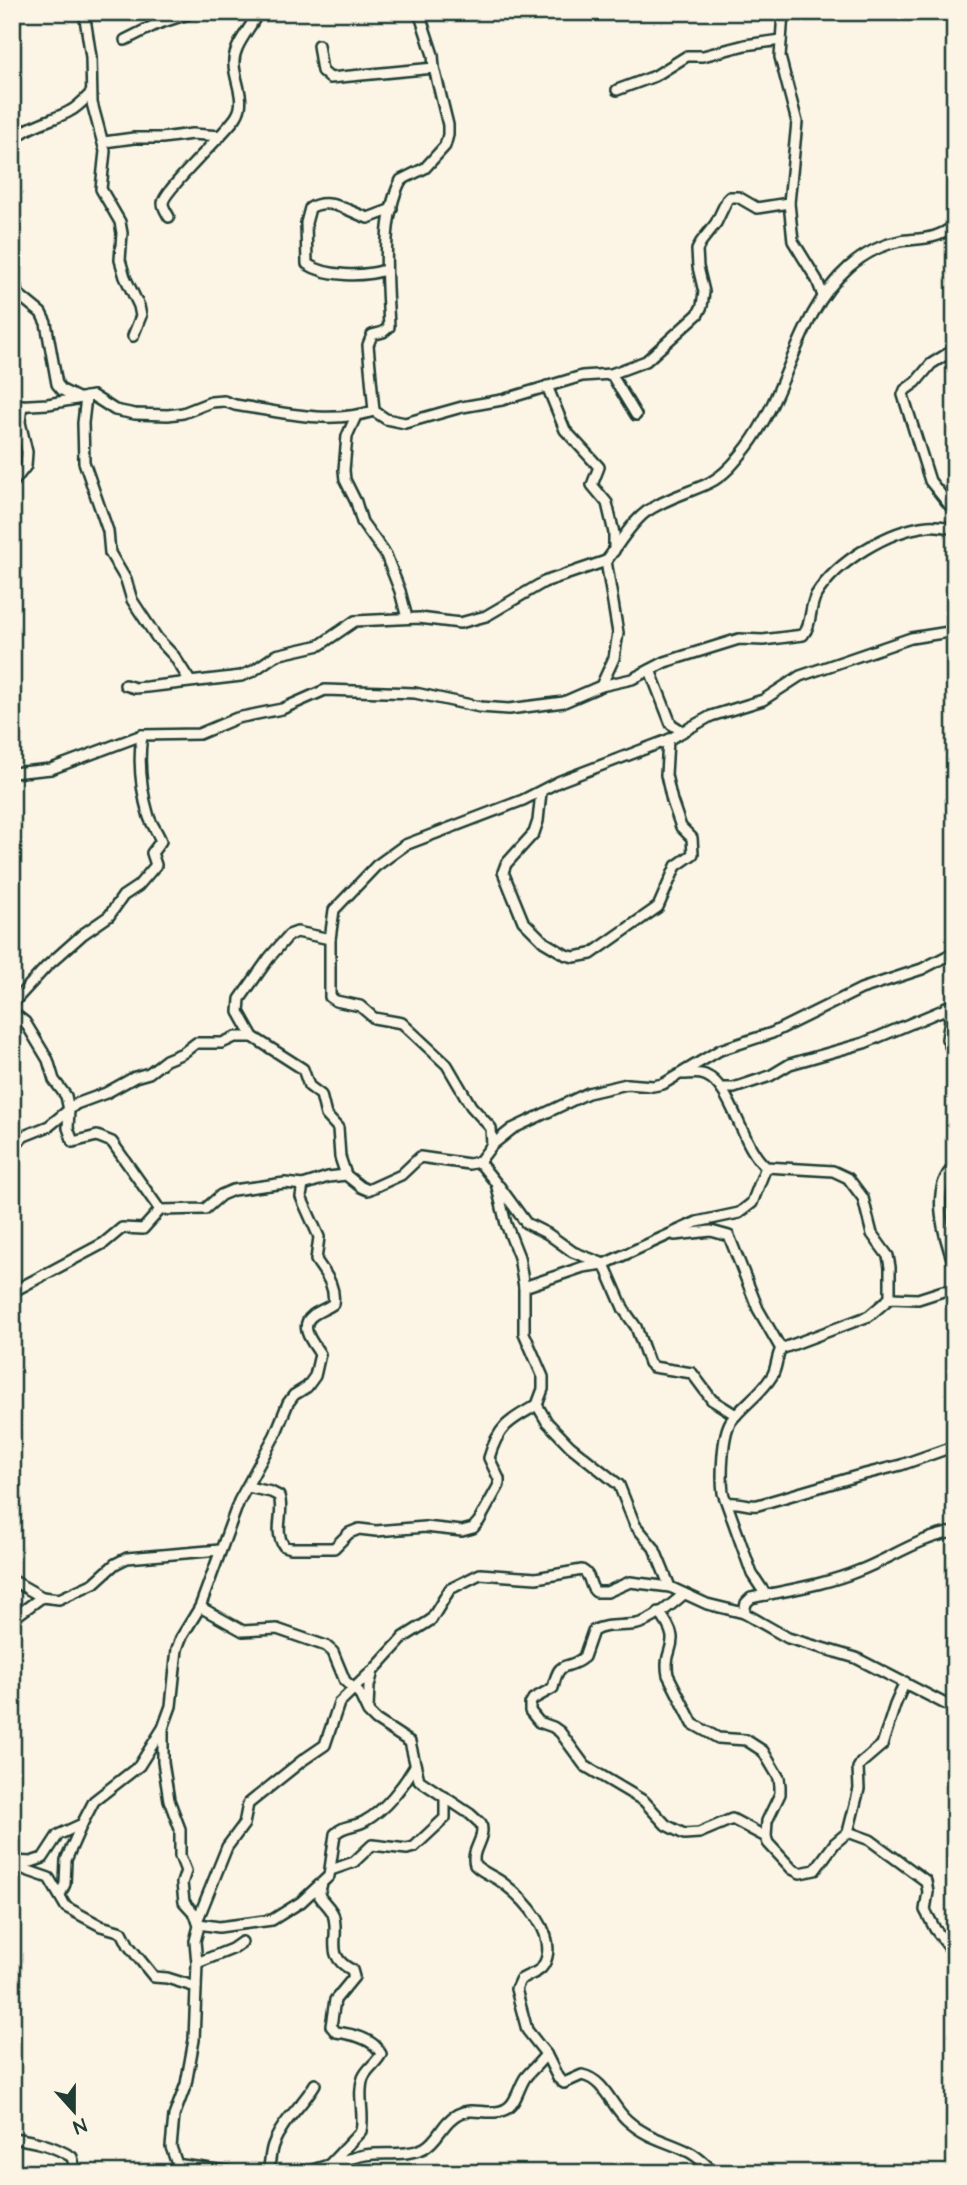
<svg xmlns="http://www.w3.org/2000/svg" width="967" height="2185" font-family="'Architects Daughter',sans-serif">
  <rect width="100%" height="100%" fill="#fcf5e5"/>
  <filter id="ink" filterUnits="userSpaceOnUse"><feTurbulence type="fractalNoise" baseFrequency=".0143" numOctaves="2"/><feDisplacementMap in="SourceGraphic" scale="14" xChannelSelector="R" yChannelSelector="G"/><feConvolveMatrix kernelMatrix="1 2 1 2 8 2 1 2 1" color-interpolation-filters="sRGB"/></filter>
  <g filter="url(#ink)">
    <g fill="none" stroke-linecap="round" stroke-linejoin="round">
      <g stroke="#1f3d34" stroke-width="14">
        <g id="street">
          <path d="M84 12 91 57 92 103 105 151 101 189 120 222 122 233 120 260 125 277 139 306 141 316 133 336"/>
          <path d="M419 12 433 55 434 68 448 125V135L445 146 425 168 401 180C380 221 387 283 389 327L383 332 372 335 368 345 374 411 386 419 405 423 462 407 502 400 582 376 611 374 646 361 698 314 702 306 704 292 698 267 697 250 701 242 716 223 727 200 730 197H738L757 208 789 203"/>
          <path d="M783 12 780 57 797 122 789 203 793 241 817 280 823 296"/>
          <path d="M125 40 157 24 194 12"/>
          <path d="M318 45 322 71 330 78 434 68"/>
          <path d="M617 90 655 76 687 56H703L745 45 781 40"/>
          <path d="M104 142 134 138H162L192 134 221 136"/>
          <path d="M12 144C21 126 53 121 70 111 78 107 85 99 91 93"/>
          <path d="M169 217C167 213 163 208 163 203 164 190 224 135 236 117 247 101 235 82 234 65 232 46 251 29 258 12"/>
          <path d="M385 270C363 277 327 277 307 264L306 223 310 208C328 196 350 212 368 218L392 209"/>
          <path d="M12 277 19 295 41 313 46 323 57 384 62 390 78 398"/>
          <path d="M955 349 931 364 916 382 905 390 903 395 930 481 955 512"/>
          <path d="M611 374 636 415"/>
          <path d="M547 386 565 430 599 467 592 485 607 503 614 533V551"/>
          <path d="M86 397 83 423 84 462 108 531 110 553 126 580 132 600 157 638 174 656 190 681"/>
          <path d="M12 406 48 404 93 396 115 410 135 414 168 415 183 413 211 402 224 401 235 405C281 412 328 425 374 411"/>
          <path d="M356 416 347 436 344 470 345 480 356 502 362 522 386 555 400 591 407 618"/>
          <path d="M12 484 26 466 27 452 20 422 22 405"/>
          <path d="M606 561C618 546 630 524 646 512 666 498 688 493 709 483 725 475 736 461 747 447 789 392 796 314 849 267 864 254 880 245 900 241 922 238 937 240 955 225"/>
          <path d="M650 670 671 724 682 731"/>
          <path d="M601 686 632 679 665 662 739 639 763 640 803 635C812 625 809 608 816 595 837 561 889 530 928 526 937 525 946 527 955 529"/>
          <path d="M12 773 51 769 142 735 199 734 237 718 282 709 325 690 415 693 480 707 509 709 564 702 601 686 614 658 618 633 606 561 544 582 486 616 460 623 419 618 355 621 320 645 276 655 253 671 241 676 147 687 135 688 125 685"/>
          <path d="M541 792 538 821 534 833 506 864 503 872 523 921 544 942 566 955 574 957 591 954 658 907 676 866 693 854 692 838 681 827 672 801 666 775 668 740"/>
          <path d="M330 939 297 932 289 935 269 958 240 999 239 1012 253 1037 303 1069 309 1086 321 1095 326 1115 338 1128 340 1157 346 1175"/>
          <path d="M12 1004 46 967 83 934 109 916 123 896 138 886 156 865 152 853 161 841C158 833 152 825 149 817 141 790 138 762 142 735"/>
          <path d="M946 1007 950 1019 947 1039 955 1057"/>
          <path d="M12 1012 25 1022 48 1060 54 1080 66 1096 69 1110 68 1128 73 1142 97 1136 112 1142 160 1210"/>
          <path d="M683 1074C690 1074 698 1072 705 1075 733 1086 741 1147 766 1167L833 1171 848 1178 863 1198 872 1234 888 1256 890 1267V1298"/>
          <path d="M721 1088H734L770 1076 790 1064 864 1043 955 1005"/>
          <path d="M492 1145 491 1128 471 1106 447 1065 402 1023 374 1018 360 1006 336 1001 330 997V939L334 910 376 866 405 845 523 800 560 781 668 740 711 716 763 700 800 676 911 638 955 631"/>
          <path d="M12 1148 24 1136 49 1126 76 1104 106 1093 135 1077 149 1073 166 1060 183 1053 196 1043H222L235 1037H253"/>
          <path d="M479 1162 496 1183 506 1224 519 1257 524 1287V1333L543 1377V1389L537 1405 547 1422 570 1446 619 1485 635 1525 654 1548 670 1587 707 1604 744 1613 788 1638 856 1658 955 1709"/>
          <path d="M955 1166C928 1188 945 1240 955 1267"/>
          <path d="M499 1186 526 1223 548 1234 573 1252 604 1264 624 1310 636 1327 649 1363 653 1367 692 1373 712 1400 736 1415"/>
          <path d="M675 1235 711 1231 729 1236 758 1309 781 1349"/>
          <path d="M524 1287 583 1267 604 1264 697 1222 739 1213 752 1203 766 1167"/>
          <path d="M12 1292 104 1243 122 1228 143 1229 160 1210 205 1209 221 1195 233 1190 285 1183 303 1185"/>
          <path d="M248 1487 271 1492 279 1496C285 1513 273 1531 284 1546L291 1548H334L349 1533 359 1529 376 1531 425 1527 462 1531 473 1528 479 1521 499 1485V1479L489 1458C498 1426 510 1420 537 1405"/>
          <path d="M727 1503C742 1501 747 1507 758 1505L857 1476 901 1465 955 1446"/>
          <path d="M12 1580 42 1597 59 1599 94 1583 115 1564 127 1558 220 1550"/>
          <path d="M684 1594C671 1605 654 1620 637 1624 621 1627 607 1623 593 1631L584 1657C565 1673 560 1656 553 1688L533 1699 530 1704V1711L539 1722 553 1727 560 1732 585 1766 644 1801 666 1825 684 1834 699 1833 732 1819 766 1837"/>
          <path d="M766 1595 752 1574 723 1493C721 1477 722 1434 731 1421 743 1405 762 1393 772 1376 777 1368 776 1358 781 1349L869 1316 890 1298 918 1299 943 1291H955"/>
          <path d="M200 1607 243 1631 277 1629 326 1646 333 1652 345 1681 359 1693 368 1712 376 1720 410 1742 419 1780 470 1814 481 1824C486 1839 470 1850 475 1865 483 1873 494 1876 503 1883 524 1899 561 1936 543 1966 539 1973 527 1975 520 1980L516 1989 527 2030 546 2054 558 2078 564 2083 582 2075C605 2080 611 2106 627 2120 646 2138 667 2141 689 2152 699 2157 707 2166 715 2173"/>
          <path d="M659 1612C686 1647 662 1645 668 1675L693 1724 718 1738 746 1740 763 1751 779 1778 780 1786V1794L767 1821 766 1837 768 1843 792 1869 800 1873 815 1870 835 1843 848 1832 859 1789 858 1768 861 1763 882 1745 895 1705 905 1682"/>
          <path d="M744 1613 746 1603 751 1598C787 1590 824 1585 858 1571 890 1559 921 1536 955 1532"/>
          <path d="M12 1619 42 1597"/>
          <path d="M368 1709 369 1686 373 1671 404 1637 431 1620 450 1589 480 1574 536 1578 582 1570C592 1575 588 1586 596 1592H607L630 1582 670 1587"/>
          <path d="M163 1729V1762L169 1800 180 1829V1856L186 1871 182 1883 184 1902 195 1914 199 1926 195 1941 197 1963 194 2040 186 2084 174 2116 171 2147 178 2167"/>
          <path d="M848 1832 870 1840 926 1881 928 1892 925 1910 935 1929 955 1955"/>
          <path d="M12 1861 31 1862 43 1858 58 1835 82 1824 94 1801 139 1766 163 1728 171 1706 177 1649 181 1638 200 1607 239 1501 275 1435 288 1403 294 1395 307 1387 315 1376 320 1354C314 1344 298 1327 312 1316 318 1311 326 1309 333 1304 336 1285 325 1274 316 1260L319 1237 301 1197 303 1185 328 1177 346 1175 361 1187 368 1190 401 1175 420 1157 469 1164 479 1162 492 1145 512 1129 588 1093 627 1084 653 1086 663 1084 720 1050 772 1033 861 989 922 969 955 952"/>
          <path d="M14 1862 26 1870 49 1878 66 1907 101 1926 122 1932 129 1946 154 1977 167 1978 196 1987"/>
          <path d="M331 1870 354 1862 372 1845 407 1849 414 1847 445 1818V1797"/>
          <path d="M322 1883 319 1895C323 1902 330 1907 333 1914 341 1938 323 1955 352 1970L354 1977 335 2000 331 2026 336 2032C351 2034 374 2038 381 2054 377 2063 367 2068 363 2078 357 2095 365 2114 361 2131L328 2166"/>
          <path d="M60 1895 65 1884 66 1860 82 1824"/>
          <path d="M198 1919 227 1847 244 1824 248 1804 303 1760 325 1745 339 1703 371 1672"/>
          <path d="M199 1924 219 1927 272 1920 301 1902 329 1876 335 1834C343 1825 355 1827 365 1821 385 1810 404 1785 415 1766"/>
          <path d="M197 1963 232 1949 242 1942"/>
          <path d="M12 2138C35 2141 52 2145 72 2157L76 2173"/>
          <path d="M172 2173 182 2165 240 2173"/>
          <path d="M268 2173C270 2164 270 2153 273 2145 282 2121 303 2105 315 2084"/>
          <path d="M303 2173C323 2167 345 2159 365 2155 385 2152 405 2157 424 2148 439 2140 442 2122 458 2114 471 2108 481 2113 495 2112 516 2111 516 2092 525 2078 531 2070 540 2063 546 2054"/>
        </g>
      </g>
      <use href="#street" stroke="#fcf5e5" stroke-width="9"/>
    </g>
  </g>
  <rect width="967" height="2185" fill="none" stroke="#fcf5e5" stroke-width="42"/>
  <rect x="21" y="21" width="925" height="2143" fill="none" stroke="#1f3d34" stroke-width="2.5" filter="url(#ink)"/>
  <g transform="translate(74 2111) rotate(159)" stroke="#fcf5e5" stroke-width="5" paint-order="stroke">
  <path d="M0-5L12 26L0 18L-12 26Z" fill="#1f3d34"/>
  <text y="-10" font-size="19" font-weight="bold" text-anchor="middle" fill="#1f3d34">N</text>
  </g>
</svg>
